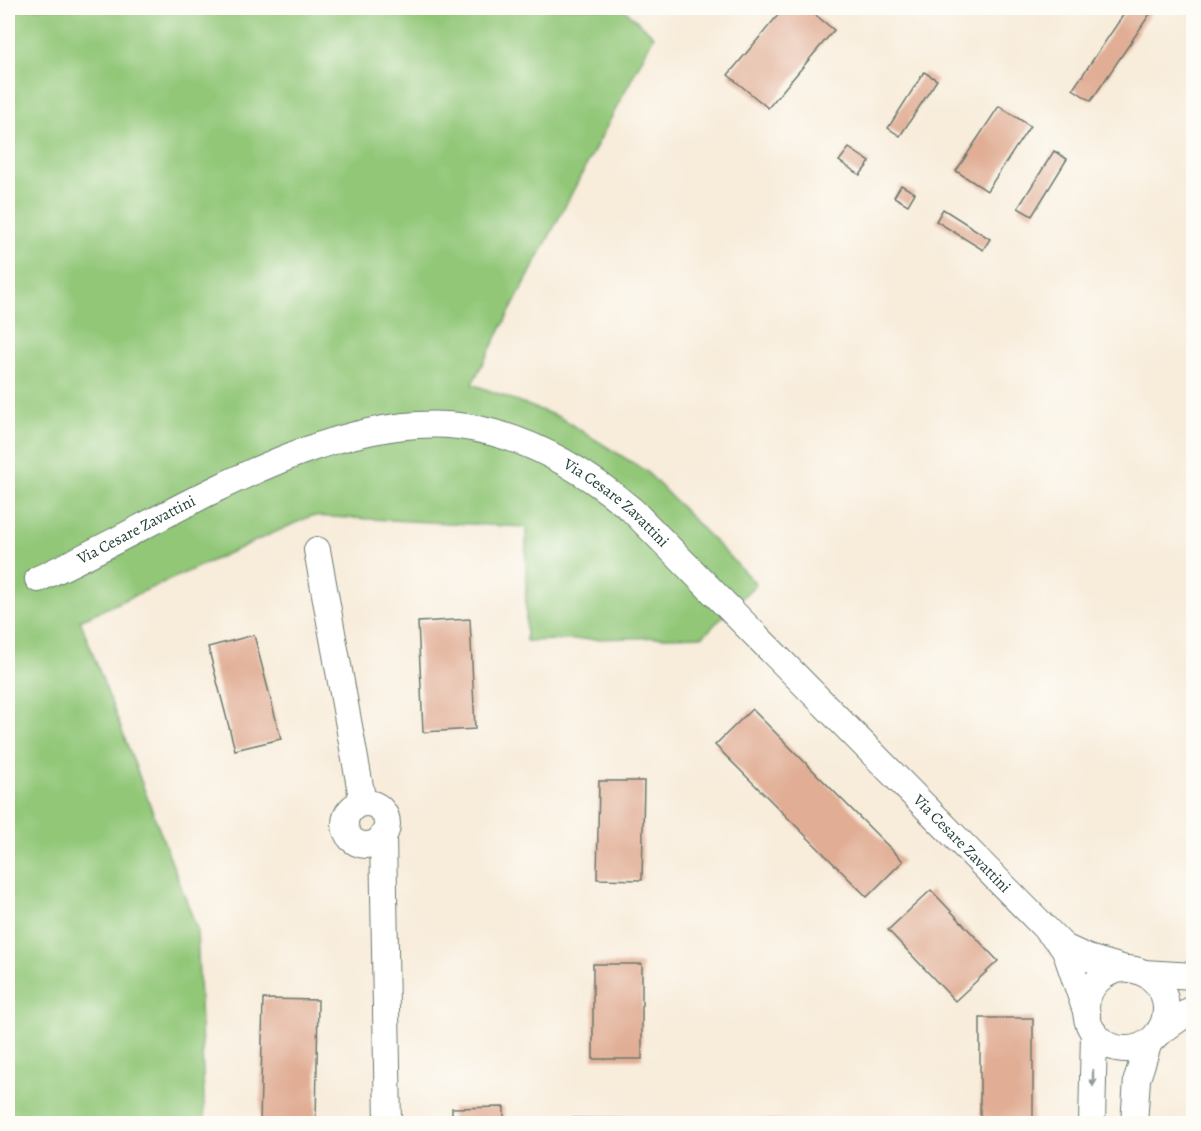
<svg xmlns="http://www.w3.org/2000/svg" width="1201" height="1131" font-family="Alegreya,serif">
  <rect width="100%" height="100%" fill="#fdfcf7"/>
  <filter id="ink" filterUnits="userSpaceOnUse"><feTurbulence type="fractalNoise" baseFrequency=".0167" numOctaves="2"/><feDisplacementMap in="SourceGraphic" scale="12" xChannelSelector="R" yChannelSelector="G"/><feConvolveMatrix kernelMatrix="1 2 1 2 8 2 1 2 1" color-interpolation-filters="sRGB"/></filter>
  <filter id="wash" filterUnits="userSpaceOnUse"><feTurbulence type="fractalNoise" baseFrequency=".008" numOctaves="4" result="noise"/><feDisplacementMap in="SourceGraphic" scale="24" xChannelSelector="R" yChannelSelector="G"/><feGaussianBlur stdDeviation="1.35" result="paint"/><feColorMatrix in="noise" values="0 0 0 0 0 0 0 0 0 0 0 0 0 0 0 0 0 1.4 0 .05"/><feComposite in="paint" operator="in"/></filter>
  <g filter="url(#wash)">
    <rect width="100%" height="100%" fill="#f8ecda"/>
    <path fill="#92c778" stroke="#588256" stroke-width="1.5" d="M8 8H623L654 36 472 384 559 417 646 471 756 584 703 636 526 641V527L311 516 80 620 197 929 205 1123H8Z"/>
    <g id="blocks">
      <g fill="#e1ad94">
        <path d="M784 8H807L834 30 768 108 728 75Z"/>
        <path d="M1128 8H1154L1091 101 1073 89Z"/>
        <path d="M924 72 937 80 900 136 888 128Z"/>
        <path d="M999 106 1030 126 987 191 956 171Z"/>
        <path d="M849 148 870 162 860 175 839 161Z"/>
        <path d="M1054 151 1067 159 1032 216 1018 208Z"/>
        <path d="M901 185 915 193 908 205 894 197Z"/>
        <path d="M943 209 990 239 983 250 936 221Z"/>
        <path d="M470 619 475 729 423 732 418 622Z"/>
        <path d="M254 635 281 739 235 750 208 647Z"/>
        <path d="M752 709 903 861 867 897 715 745Z"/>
        <path d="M599 781H644L642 880 597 879Z"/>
        <path d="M931 890 998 961 955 1001 888 930Z"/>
        <rect x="593" y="964" width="49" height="95"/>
        <path d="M263 999 318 1000 316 1124H260Z"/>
        <rect x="980" y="1018" width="53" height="106"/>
        <path d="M504 1107V1124H452V1108Z"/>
        <path d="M565 1118 782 1120 781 1124H565Z"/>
      </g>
    </g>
  </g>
  <g filter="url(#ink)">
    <use href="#blocks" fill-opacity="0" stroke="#6b7a6e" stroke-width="1.5"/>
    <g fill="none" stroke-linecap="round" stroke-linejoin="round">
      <g stroke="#6b7a6e" stroke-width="28">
        <g id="minor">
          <path d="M317 550 363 803"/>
          <path id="s1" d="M38 579C160 525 322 410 459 426 525 434 583 469 632 510L1064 947"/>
          <circle cx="366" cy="824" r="21"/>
          <path d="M383 835 388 1124"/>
          <circle cx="1126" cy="1009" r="40"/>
          <path d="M1143 973 1194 976"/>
          <path d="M1087 1014 1064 947 1088 958 1129 970"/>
          <path d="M1157 1034 1194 1008"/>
          <path d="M1092 1124 1094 1033"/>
          <path d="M1134 1124 1137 1079 1149 1042"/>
        </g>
      </g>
      <use href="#minor" stroke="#fff" stroke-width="26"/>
    </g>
    <defs><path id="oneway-solid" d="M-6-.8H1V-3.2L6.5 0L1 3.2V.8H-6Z" transform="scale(1.5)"/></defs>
    <use fill="#8f9e9a" href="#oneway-solid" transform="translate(1093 1078) rotate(90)"/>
  </g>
  <g text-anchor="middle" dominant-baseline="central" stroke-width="5" stroke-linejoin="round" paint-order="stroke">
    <g font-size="16" fill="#1f3d34" stroke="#fdfcf7">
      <text stroke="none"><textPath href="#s1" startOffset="632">Via Cesare Zavattini</textPath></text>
      <text stroke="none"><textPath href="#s1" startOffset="110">Via Cesare Zavattini</textPath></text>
      <text stroke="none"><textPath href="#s1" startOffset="1118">Via Cesare Zavattini</textPath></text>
    </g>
  </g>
  <rect width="1201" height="1131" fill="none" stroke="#fdfcf7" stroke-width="30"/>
</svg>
